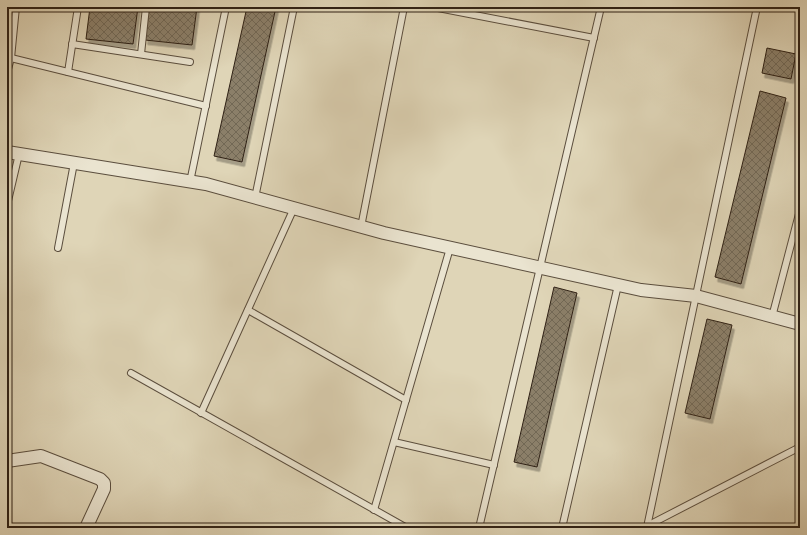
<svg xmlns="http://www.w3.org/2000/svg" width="807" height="535" font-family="'IM FELL Great Primer',serif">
  <defs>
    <pattern id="building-cross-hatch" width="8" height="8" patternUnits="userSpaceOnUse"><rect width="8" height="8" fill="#8b7f69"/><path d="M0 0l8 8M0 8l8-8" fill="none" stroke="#726855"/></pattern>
    <filter id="shadow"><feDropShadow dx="2.5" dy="4.5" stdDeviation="0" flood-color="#0004"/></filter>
  </defs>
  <rect width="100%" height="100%" fill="#dfd5b7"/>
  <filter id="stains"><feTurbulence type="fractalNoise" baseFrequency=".005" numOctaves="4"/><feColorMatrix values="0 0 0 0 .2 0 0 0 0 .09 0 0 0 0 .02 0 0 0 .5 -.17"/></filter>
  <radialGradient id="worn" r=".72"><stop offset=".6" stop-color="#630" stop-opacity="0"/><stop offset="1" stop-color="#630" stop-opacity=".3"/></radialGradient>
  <g fill="url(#building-cross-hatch)" stroke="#2f2115" filter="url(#shadow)">
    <path d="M90 7H138L133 44 86 39Z"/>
    <path d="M149 7H197L192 45 145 40Z"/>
    <path d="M247 7H276L242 162 214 156Z"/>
    <path d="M767 48 796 54 791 79 762 73Z"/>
    <path d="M760 91 786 98 741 284 715 277Z"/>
    <path d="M554 287 577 293 537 467 514 462Z"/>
    <path d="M707 319 732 325 710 419 685 413Z"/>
  </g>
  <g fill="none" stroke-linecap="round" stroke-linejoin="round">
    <g stroke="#5b4e3e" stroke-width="8">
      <g id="lane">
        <path d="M433 7 594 38"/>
        <path d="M72 44 190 62"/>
        <path d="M141 54 146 7"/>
        <path d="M11 58 206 106"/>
        <path d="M68 72 78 7"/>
        <path d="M7 73 11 58 16 7"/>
        <path d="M190 182 226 7"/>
        <path d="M255 198 294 7"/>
        <path d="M7 205 19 154"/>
        <path d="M361 227 404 7"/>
        <path d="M58 248 74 163"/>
        <path d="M248 310 406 400"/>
        <path d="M772 317 800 210"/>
        <path d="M131 373 407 528"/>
        <path d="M201 413 294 208"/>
        <path d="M394 442 494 465"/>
        <path d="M374 510 450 248"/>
        <path d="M645 527 800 447"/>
        <path d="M647 527 757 7"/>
        <path d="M479 528 601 7"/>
        <path d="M562 528 618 285"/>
      </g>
    </g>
    <g stroke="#5b4e3e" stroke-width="14">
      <g id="street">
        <path d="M7 152 206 184 384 233 641 290 696 296 800 324"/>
        <path d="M7 461 41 456 100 479 104 483V489L86 528"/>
      </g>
    </g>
    <use href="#lane" stroke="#eae4d0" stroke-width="6"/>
    <use href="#street" stroke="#eae4d0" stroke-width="12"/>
  </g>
  <rect width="807" height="535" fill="none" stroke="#dfd5b7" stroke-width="24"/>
  <rect x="8" y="8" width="791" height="519" fill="none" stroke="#2f2115" stroke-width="2"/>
  <rect x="12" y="12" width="783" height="511" fill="none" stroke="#2f2115"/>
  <rect width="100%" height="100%" filter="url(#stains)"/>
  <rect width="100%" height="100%" fill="url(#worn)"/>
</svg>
